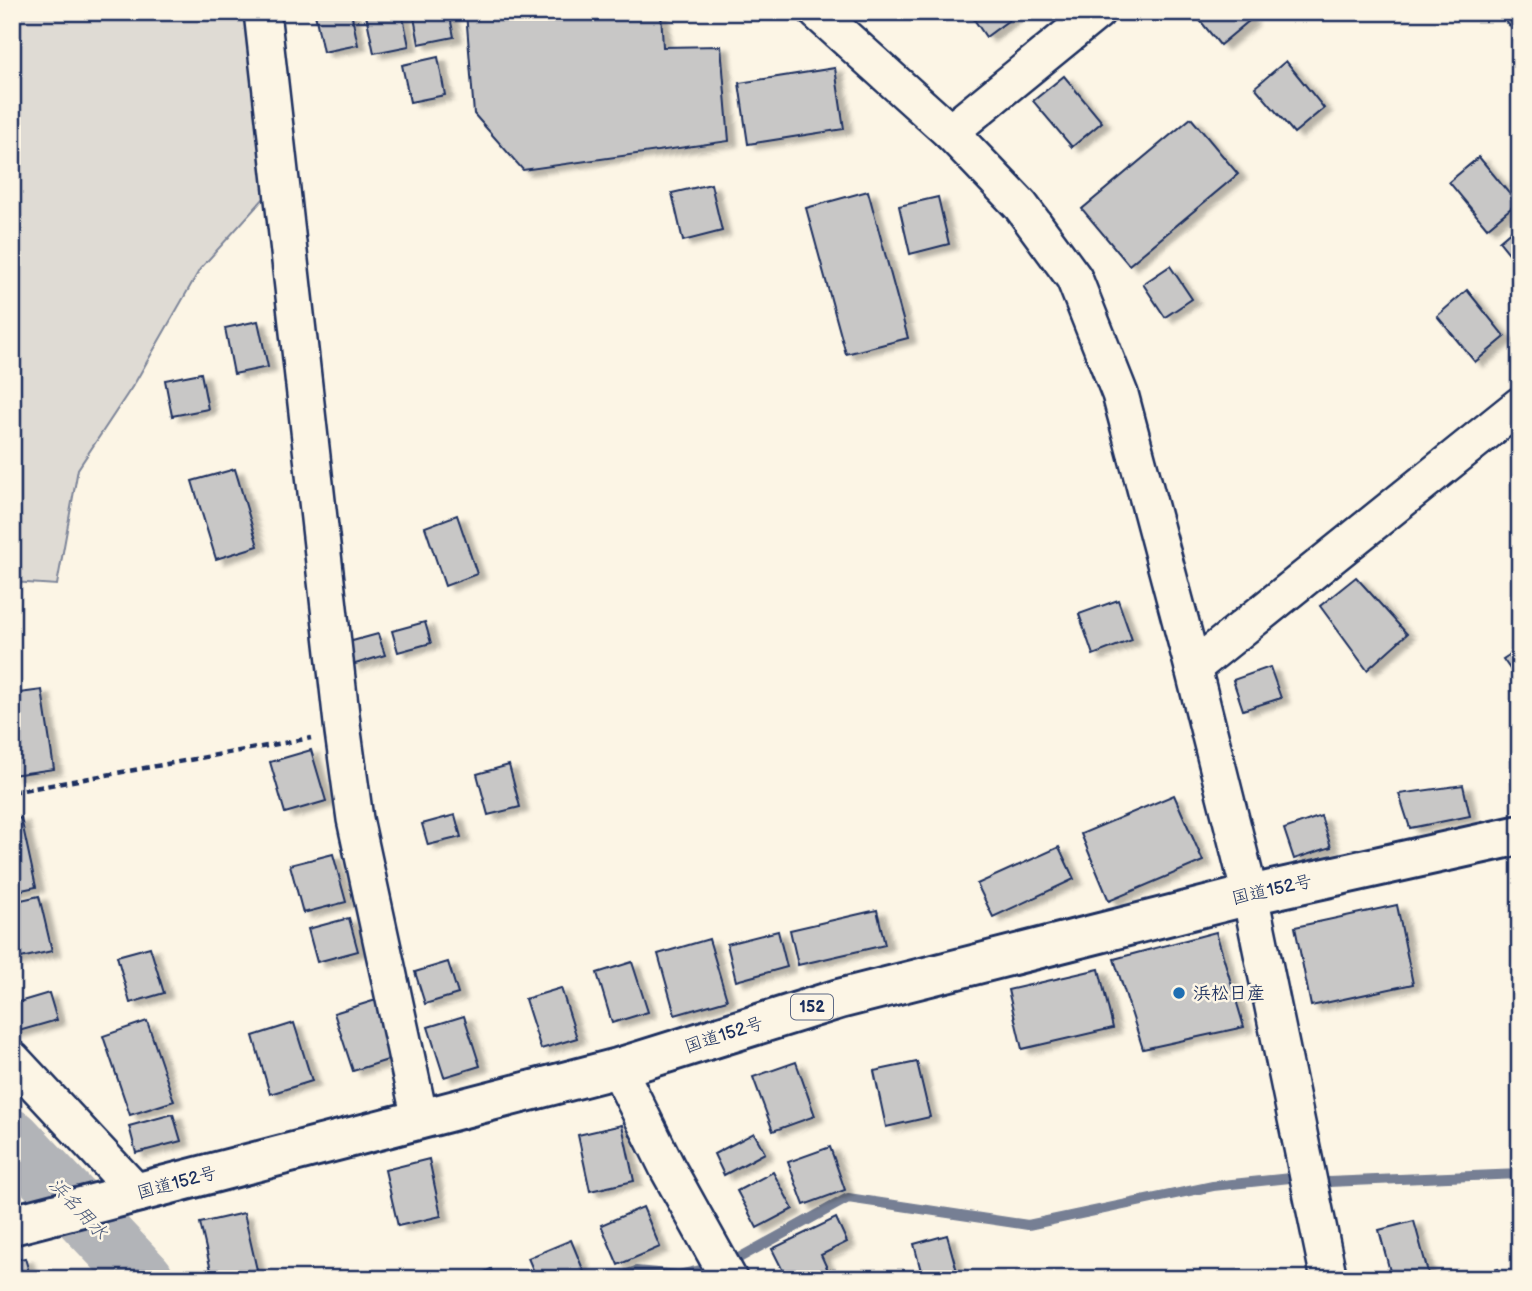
<svg xmlns="http://www.w3.org/2000/svg" width="1532" height="1291" font-family="'Balsamiq Sans','Klee One',sans-serif">
  <defs>
    <filter id="shadow"><feDropShadow dx="8" dy="4.5" stdDeviation="2" flood-color="#0004"/></filter>
  </defs>
  <rect width="100%" height="100%" fill="#fcf5e5"/>
  <filter id="ink" filterUnits="userSpaceOnUse"><feTurbulence type="fractalNoise" baseFrequency=".0143" numOctaves="2"/><feDisplacementMap in="SourceGraphic" scale="14" xChannelSelector="R" yChannelSelector="G"/><feConvolveMatrix kernelMatrix="1 2 1 2 8 2 1 2 1" color-interpolation-filters="sRGB"/></filter>
  <g filter="url(#ink)">
    <path fill="#dfdbd4" stroke="#7d8599" stroke-width="2" d="M12 12H248L275 186 200 269 136 381 78 469 57 585 12 582Z"/>
    <g fill="none" stroke-linecap="round" stroke-linejoin="round">
      <g stroke="#767f94" stroke-width="10">
        <path d="M1328 1182 1520 1174"/>
        <path d="M614 1279 636 1271 679 1275 728 1264 848 1198 1028 1225 1213 1186 1290 1178"/>
      </g>
      <path stroke="#b2b4b8" stroke-width="60" d="M12 1139 144 1279"/>
    </g>
    <g fill="#c8c7c6" stroke="#1b2f5e" stroke-width="2" filter="url(#shadow)">
      <path d="M326 12H351L358 45 323 52 315 14Z"/>
      <path d="M382 12H402L409 46 374 53 366 15Z"/>
      <path d="M413 12H449L454 37 419 44Z"/>
      <path d="M466 12H661L663 47 721 46 729 141 523 170 474 114Z"/>
      <path d="M969 12H1009L1013 17 986 37Z"/>
      <path d="M1193 12H1244L1250 20 1220 45Z"/>
      <path d="M1498 12H1520V36L1519 37Z"/>
      <path d="M438 57 445 95 410 102 402 65Z"/>
      <path d="M1286 61 1324 108 1294 133 1255 87Z"/>
      <path d="M835 68 844 129 748 144 739 83Z"/>
      <path d="M1064 76 1102 122 1072 147 1033 101Z"/>
      <path d="M1191 118 1238 174 1129 265 1082 209Z"/>
      <path d="M1479 157 1517 203 1487 228 1449 182Z"/>
      <path d="M711 184 722 231 683 241 672 193Z"/>
      <path d="M868 191 908 338 846 354 806 208Z"/>
      <path d="M938 197 949 244 910 254 899 206Z"/>
      <path d="M1520 223V267L1499 241Z"/>
      <path d="M1170 266 1192 299 1165 317 1143 284Z"/>
      <path d="M1467 290 1505 337 1475 362 1437 316Z"/>
      <path d="M258 321 268 367 234 374 225 328Z"/>
      <path d="M201 373 208 409 172 416 165 380Z"/>
      <path d="M235 469 258 546 216 559 192 481Z"/>
      <path d="M457 515 477 574 445 586 425 527Z"/>
      <path d="M1356 577 1407 634 1367 670 1320 606Z"/>
      <path d="M1118 600 1132 640 1093 655 1079 614Z"/>
      <path d="M425 622 431 643 398 652 392 631Z"/>
      <path d="M378 634 385 655 352 665 345 643Z"/>
      <path d="M1520 648V683L1503 659Z"/>
      <path d="M1270 667 1281 698 1243 710 1233 680Z"/>
      <path d="M42 690 54 769 12 775V694Z"/>
      <path d="M311 750 326 801 285 813 270 762Z"/>
      <path d="M509 765 520 807 488 815 477 774Z"/>
      <path d="M1463 785 1470 816 1410 828 1399 794Z"/>
      <path d="M1174 795 1203 861 1109 901 1081 834Z"/>
      <path d="M455 815 461 837 428 845 422 824Z"/>
      <path d="M1321 816 1331 847 1294 859 1284 829Z"/>
      <path d="M21 818 36 887 12 892V820Z"/>
      <path d="M1059 847 1074 879 993 917 977 884Z"/>
      <path d="M333 854 346 902 303 913 290 865Z"/>
      <path d="M39 896 52 951 12 960V902Z"/>
      <path d="M1397 905 1413 984 1311 1006 1295 927Z"/>
      <path d="M877 910 885 945 798 965 790 930Z"/>
      <path d="M349 918 358 951 317 962 308 929Z"/>
      <path d="M778 931 787 967 736 981 727 944Z"/>
      <path d="M1216 932 1244 1027 1143 1049 1114 959Z"/>
      <path d="M709 939 727 1000 675 1015 658 954Z"/>
      <path d="M150 947 164 993 130 1003 117 956Z"/>
      <path d="M448 962 458 994 425 1004 415 972Z"/>
      <path d="M632 962 648 1012 612 1023 597 973Z"/>
      <path d="M1099 969 1113 1028 1022 1049 1008 990Z"/>
      <path d="M561 988 577 1038 541 1049 525 999Z"/>
      <path d="M49 993 57 1020 12 1033V1004Z"/>
      <path d="M376 1000 394 1058 353 1071 334 1013Z"/>
      <path d="M464 1016 480 1066 444 1077 428 1027Z"/>
      <path d="M147 1021 174 1101 130 1115 103 1036Z"/>
      <path d="M294 1023 312 1081 270 1094 253 1036Z"/>
      <path d="M796 1062 815 1116 773 1131 753 1077Z"/>
      <path d="M917 1062 930 1117 886 1127 874 1071Z"/>
      <path d="M173 1114 181 1141 136 1153 129 1126Z"/>
      <path d="M622 1125 634 1181 590 1191 578 1135Z"/>
      <path d="M754 1133 765 1153 724 1175 714 1154Z"/>
      <path d="M830 1147 845 1190 804 1205 788 1162Z"/>
      <path d="M429 1159 441 1216 398 1226 385 1170Z"/>
      <path d="M773 1172 793 1209 757 1228 737 1191Z"/>
      <path d="M643 1207 660 1247 618 1265 601 1225Z"/>
      <path d="M244 1213 257 1270 213 1279 200 1223Z"/>
      <path d="M836 1218 847 1242 821 1255 832 1279H787L772 1249Z"/>
      <path d="M1414 1221 1429 1276 1392 1279 1379 1230Z"/>
      <path d="M947 1235 958 1275 923 1279 914 1244Z"/>
      <path d="M571 1240 587 1279H537L528 1258Z"/>
      <path d="M25 1258 31 1279H12V1261Z"/>
      <path d="M491 1269 495 1279H468Z"/>
      <path d="M1498 1269 1501 1279H1463Z"/>
    </g>
    <g fill="none" stroke-linecap="round" stroke-linejoin="round">
      <g stroke="#1b2f5e" stroke-width="40">
        <g id="minor">
          <path d="M262 12 343 732 355 819 420 1119"/>
          <path d="M817 12 950 132 1021 206 1074 278 1120 394 1193 668 1250 895 1329 1279"/>
          <path d="M950 132 1097 12"/>
          <path d="M1193 668 1520 405"/>
          <path d="M12 1059 138 1194"/>
          <path d="M618 1068 668 1169 729 1279"/>
        </g>
      </g>
      <g stroke="#1b2f5e" stroke-width="44">
        <path id="trunk" d="M12 1225 618 1068 839 999 1250 895 1520 835"/>
      </g>
      <path stroke="#1b2f5e" stroke-width="4.5" stroke-dasharray="7 5" stroke-linecap="butt" d="M12 792 311 738"/>
      <use href="#minor" stroke="#fcf5e5" stroke-width="35"/>
      <use href="#trunk" stroke="#fcf5e5" stroke-width="38"/>
    </g>
  </g>
  <circle fill="#1f6fb2" stroke="#fcf5e5" stroke-width="2.5" cx="1179" cy="993" r="7"/>
  <g text-anchor="middle" dominant-baseline="central" stroke-width="5" stroke-linejoin="round" paint-order="stroke">
    <rect fill="#fcf5e5" stroke="#5e6a86" stroke-width="2" x="791" y="994.5" width="42" height="25" rx="5"/>
    <g font-size="16" font-weight="bold" fill="#1b2f5e">
      <text x="812" y="1007">152</text>
    </g>
    <g font-size="18" fill="#1b2f5e" stroke="#fcf5e5">
      <text transform="translate(1272 890) rotate(-13)">国道152号</text>
      <text transform="translate(724 1035) rotate(-18)">国道152号</text>
      <text transform="translate(177 1183) rotate(-15)">国道152号</text>
    </g>
    <g font-size="18" font-weight="bold" fill="#1b2f5e" stroke="#fcf5e5" text-anchor="start">
      <text x="1193" y="993">浜松日産</text>
    </g>
    <g font-size="19" font-style="italic" fill="#485779" stroke="#fcf5e5">
      <text transform="translate(78 1209) rotate(47)">浜名用水</text>
    </g>
  </g>
  <rect width="1532" height="1291" fill="none" stroke="#fcf5e5" stroke-width="42"/>
  <rect x="21" y="21" width="1490" height="1249" fill="none" stroke="#1b2f5e" stroke-width="2.5" filter="url(#ink)"/>
</svg>
